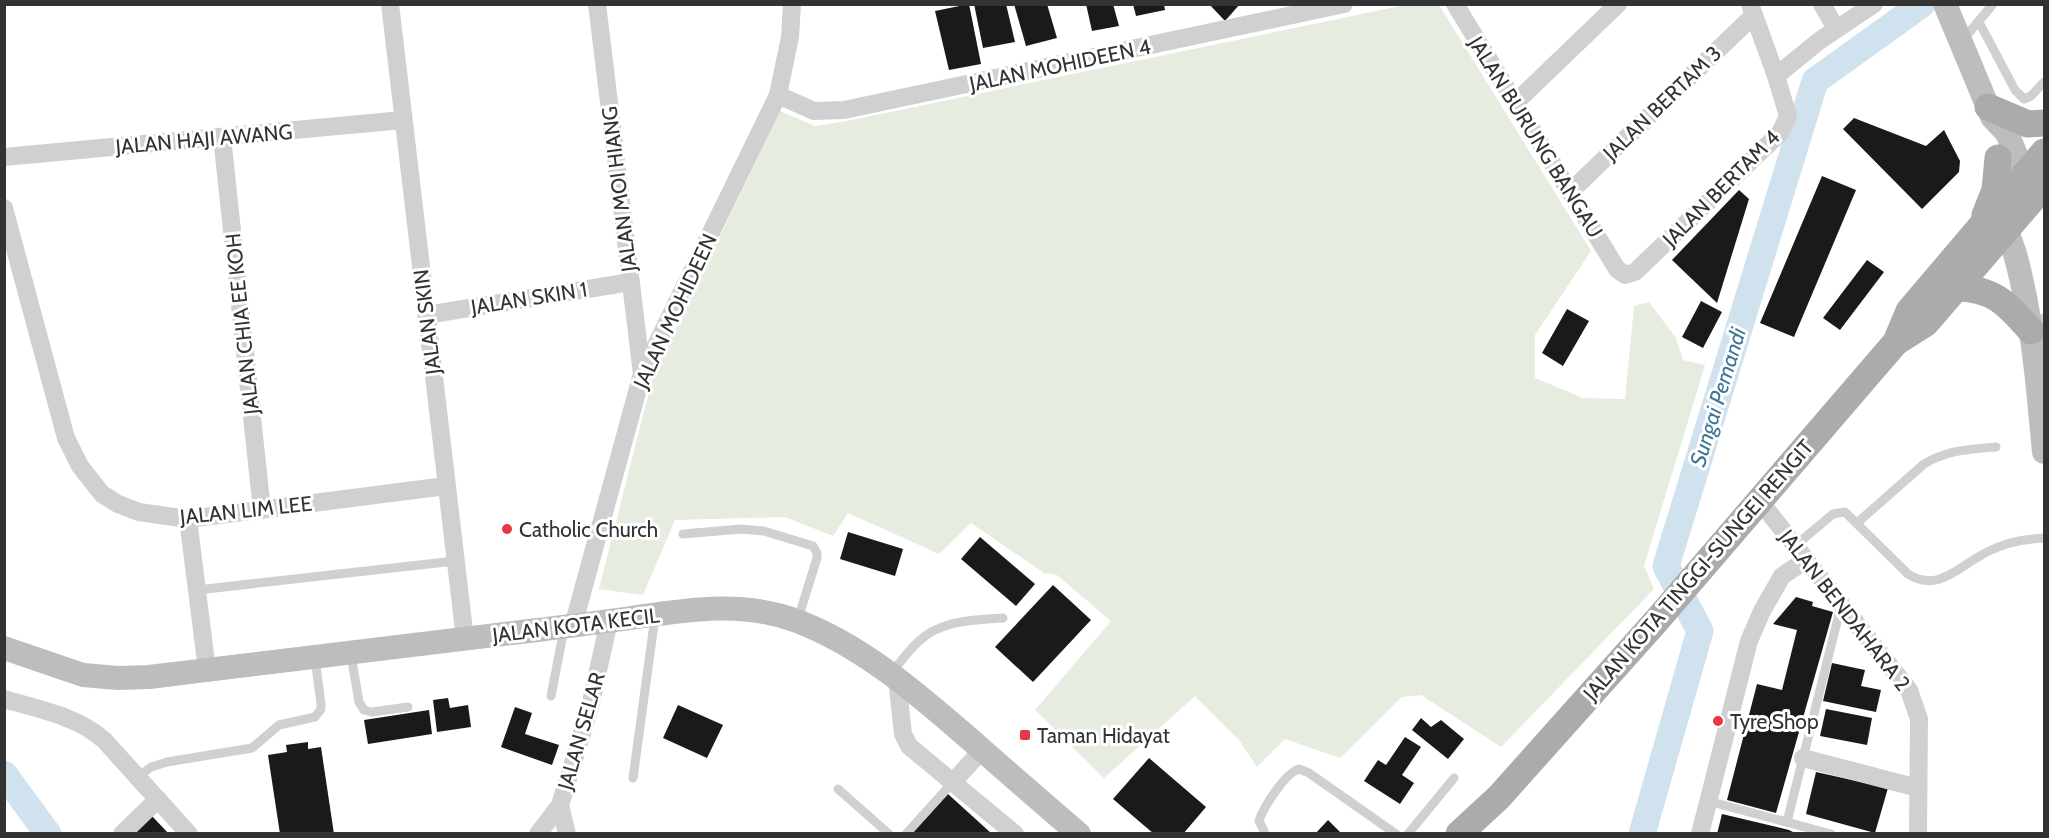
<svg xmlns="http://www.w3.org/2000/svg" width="2049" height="838" font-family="Cabin,sans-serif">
  <rect width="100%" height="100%" fill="#fff"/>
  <path fill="#e6ecdf" d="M1405 5H1439L1591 251 1535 335V378L1583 398 1625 399 1634 306 1649 302 1676 338 1683 360 1705 365 1644 566 1654 589 1501 747 1421 695 1402 697 1340 758 1285 739 1257 767 1239 740 1195 696 1104 778 1035 710 1111 621 1057 575 1044 573 971 523 939 554 848 513 833 536 785 517 675 520 643 595 599 589 653 376 780 111 815 126 847 121Z"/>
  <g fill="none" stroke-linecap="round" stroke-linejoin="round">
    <g stroke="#cfe2ee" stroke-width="27">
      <path d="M4 774 48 834"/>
      <path d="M1642 834 1700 631 1666 566 1815 81 1922 4"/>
    </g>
  </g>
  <g fill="#1a1a1a">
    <path d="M969 4 981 64 949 70 935 11Z"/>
    <path d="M974 4H1006L1015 42 983 48Z"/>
    <path d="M1014 4H1047L1057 38 1026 46Z"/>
    <path d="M1086 4H1113L1119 26 1092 31Z"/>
    <path d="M1133 4H1164L1165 10 1136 16Z"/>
    <path d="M1209 4H1240L1225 21Z"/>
    <path d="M1854 118 1926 146 1944 130 1960 161 1959 172 1922 209 1843 129Z"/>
    <path d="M1822 176 1856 190 1794 337 1760 323Z"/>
    <path d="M1739 190 1749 199 1717 303 1672 260Z"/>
    <path d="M1867 260 1884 272 1840 330 1823 318Z"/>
    <path d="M1701 301 1722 312 1703 348 1682 337Z"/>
    <path d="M1567 309 1589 321 1563 366 1542 353Z"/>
    <path d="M848 532 903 549 895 576 840 559Z"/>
    <path d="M980 537 1035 584 1016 606 961 559Z"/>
    <path d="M1053 585 1091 620 1033 682 995 647Z"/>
    <path d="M1796 597 1813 602 1812 606 1833 612 1776 813 1727 800 1757 684 1782 690 1797 630 1773 624Z"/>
    <path d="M1832 663 1865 670 1861 686 1881 690 1876 712 1823 701Z"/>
    <path d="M448 698 450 708 468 705 471 727 437 732 433 700Z"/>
    <path d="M678 705 723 725 707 758 663 738Z"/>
    <path d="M515 707 532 713 525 734 559 745 552 765 501 747Z"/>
    <path d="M1826 709 1872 718 1867 745 1820 736Z"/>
    <path d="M429 710 432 734 368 744 364 720Z"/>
    <path d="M1421 718 1431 727 1441 720 1464 739 1448 759 1412 730Z"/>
    <path d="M1405 737 1421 747 1402 775 1414 783 1400 804 1364 781 1378 760 1386 765Z"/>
    <path d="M308 742V749L321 747 334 834H280L268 755 287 752 286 745Z"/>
    <path d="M1149 758 1206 807 1183 834H1154L1113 799Z"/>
    <path d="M1816 772 1888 788 1875 833 1806 814Z"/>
    <path d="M948 794 992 834H914L913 832Z"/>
    <path d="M1722 814 1789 830 1797 834H1717Z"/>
    <path d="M151 815 169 834H131Z"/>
    <path d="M1328 820 1342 834H1315Z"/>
  </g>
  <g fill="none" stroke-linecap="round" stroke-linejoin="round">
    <g stroke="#d0d0d0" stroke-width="9">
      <path d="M1979 22 2015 90 2024 99 2031 96 2044 82"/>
      <path d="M1962 41 1993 4"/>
      <path d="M2033 329 2044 318"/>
      <path d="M1857 523 1924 464C1947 450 1971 449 1996 447"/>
      <path d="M683 534 741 529 764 531 813 546 817 553V558L798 619"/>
      <path d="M1795 546 1833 514 1845 512 1908 574C1939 594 1961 564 1989 551 2005 543 2026 539 2044 538"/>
      <path d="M197 590 455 561"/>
      <path d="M351 655 359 702 364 710 372 712 408 707"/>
      <path d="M890 674C900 663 908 651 918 642 940 620 974 620 1003 618"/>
      <path d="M551 696 564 629"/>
      <path d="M138 777 151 767 167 762 252 748 279 725 315 717 321 709V704L315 659"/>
      <path d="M633 778 655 617"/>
      <path d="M838 789 889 834"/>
      <path d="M1708 801 1831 834"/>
      <path d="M1787 822 1841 606"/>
      <path d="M1264 831 1259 821C1263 808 1285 773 1299 769L1309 773 1396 834"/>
      <path d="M906 834 953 782"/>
      <path d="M1408 834 1454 778"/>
    </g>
    <g stroke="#d0d0d0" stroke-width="18">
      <path d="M390 4 465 639"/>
      <path d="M597 4 642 374"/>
      <path d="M1455 4 1617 269 1625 275 1635 272 1780 133 1788 116 1776 76 1750 4"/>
      <path d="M1822 4 1836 29"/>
      <path d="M1776 76 1819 41 1874 4"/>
      <path d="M778 95 814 111 844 110 1344 4"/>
      <path d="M1516 102 1618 4"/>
      <path d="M222 137 262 510"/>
      <path d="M4 157 403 120"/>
      <path d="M1571 191 1754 15"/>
      <path d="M4 208 66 438 80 466 102 494 118 504 139 512 188 519 446 486"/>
      <path d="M426 315 631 282"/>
      <path d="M1759 500 1909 690 1919 719 1918 834"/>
      <path d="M188 519 207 670"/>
      <path d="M573 626 642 374 778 95 790 37 792 4"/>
      <path d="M897 679 903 734 909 746 1015 834"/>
      <path d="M4 699C38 709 77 716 104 740L189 834"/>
      <path d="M1803 758 1918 788"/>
      <path d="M953 782 982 750"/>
      <path d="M560 805 567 834"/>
      <path d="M122 834 158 799"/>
      <path d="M538 834 560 805 590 707 609 621"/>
      <path d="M1700 834 1749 641 1762 611 1782 576 1806 560"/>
    </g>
    <g stroke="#bdbdbd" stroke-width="24">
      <path d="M1945 4 1992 117 2007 133 2031 192"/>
      <path d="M1998 215C2014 241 2019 268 2025 297 2035 348 2039 400 2044 452"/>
      <path d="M4 648 83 675 118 678 149 677C278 661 407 646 537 630 570 626 604 622 637 617 692 609 744 601 797 621 863 646 919 695 972 741 1007 772 1043 803 1079 834"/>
    </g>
    <g stroke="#ababab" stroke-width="27">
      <path d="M1988 107 2028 124 2044 123"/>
      <path d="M1985 215 1995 190 1998 158"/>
      <path d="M1956 288C1994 288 2008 305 2031 331"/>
      <path d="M1896 342 1926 323 2044 186"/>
      <path d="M1459 834 1499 797 1658 619 1896 342 1909 311 2044 152"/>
    </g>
  </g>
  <g fill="#e63946" stroke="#fff" stroke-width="2">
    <circle cx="507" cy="529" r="6"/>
    <circle cx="1718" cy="721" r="6"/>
    <rect x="1019" y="729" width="12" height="12" rx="3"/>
  </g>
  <g text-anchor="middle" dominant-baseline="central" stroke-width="6" stroke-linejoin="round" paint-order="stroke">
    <g font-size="21" fill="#333" stroke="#fff">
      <text transform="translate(1060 65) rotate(-12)">JALAN MOHIDEEN 4</text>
      <text transform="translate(1662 103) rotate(-44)">JALAN BERTAM 3</text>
      <text transform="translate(1536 137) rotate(58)">JALAN BURUNG BANGAU</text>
      <text transform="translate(204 139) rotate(-5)">JALAN HAJI AWANG</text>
      <text transform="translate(1721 188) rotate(-45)">JALAN BERTAM 4</text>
      <text transform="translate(619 189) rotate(-97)">JALAN MOI HIANG</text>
      <text transform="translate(529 298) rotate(-9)">JALAN SKIN 1</text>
      <text transform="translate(675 311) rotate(-65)">JALAN MOHIDEEN</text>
      <text transform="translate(427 322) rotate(-97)">JALAN SKIN</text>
      <text transform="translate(242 324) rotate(-96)">JALAN CHIA EE KOH</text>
      <text transform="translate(246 510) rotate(-6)">JALAN LIM LEE</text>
      <text transform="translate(1698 570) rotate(-49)">JALAN KOTA TINGGI-SUNGEI RENGIT</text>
      <text transform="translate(1845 610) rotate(52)">JALAN BENDAHARA 2</text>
      <text transform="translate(576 625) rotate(-7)">JALAN KOTA KECIL</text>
      <text transform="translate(581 731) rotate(-74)">JALAN SELAR</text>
    </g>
    <g font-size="21" fill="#333" stroke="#fff" text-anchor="start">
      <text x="519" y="529">Catholic Church</text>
      <text x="1730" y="721">Tyre Shop</text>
      <text x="1037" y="735">Taman Hidayat</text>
    </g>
    <g font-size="22" font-style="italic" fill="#3f7597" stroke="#fff">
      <text transform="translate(1718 397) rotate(-73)">Sungai Pemandi</text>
    </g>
  </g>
  <rect width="2049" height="838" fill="none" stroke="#333333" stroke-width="12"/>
</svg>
